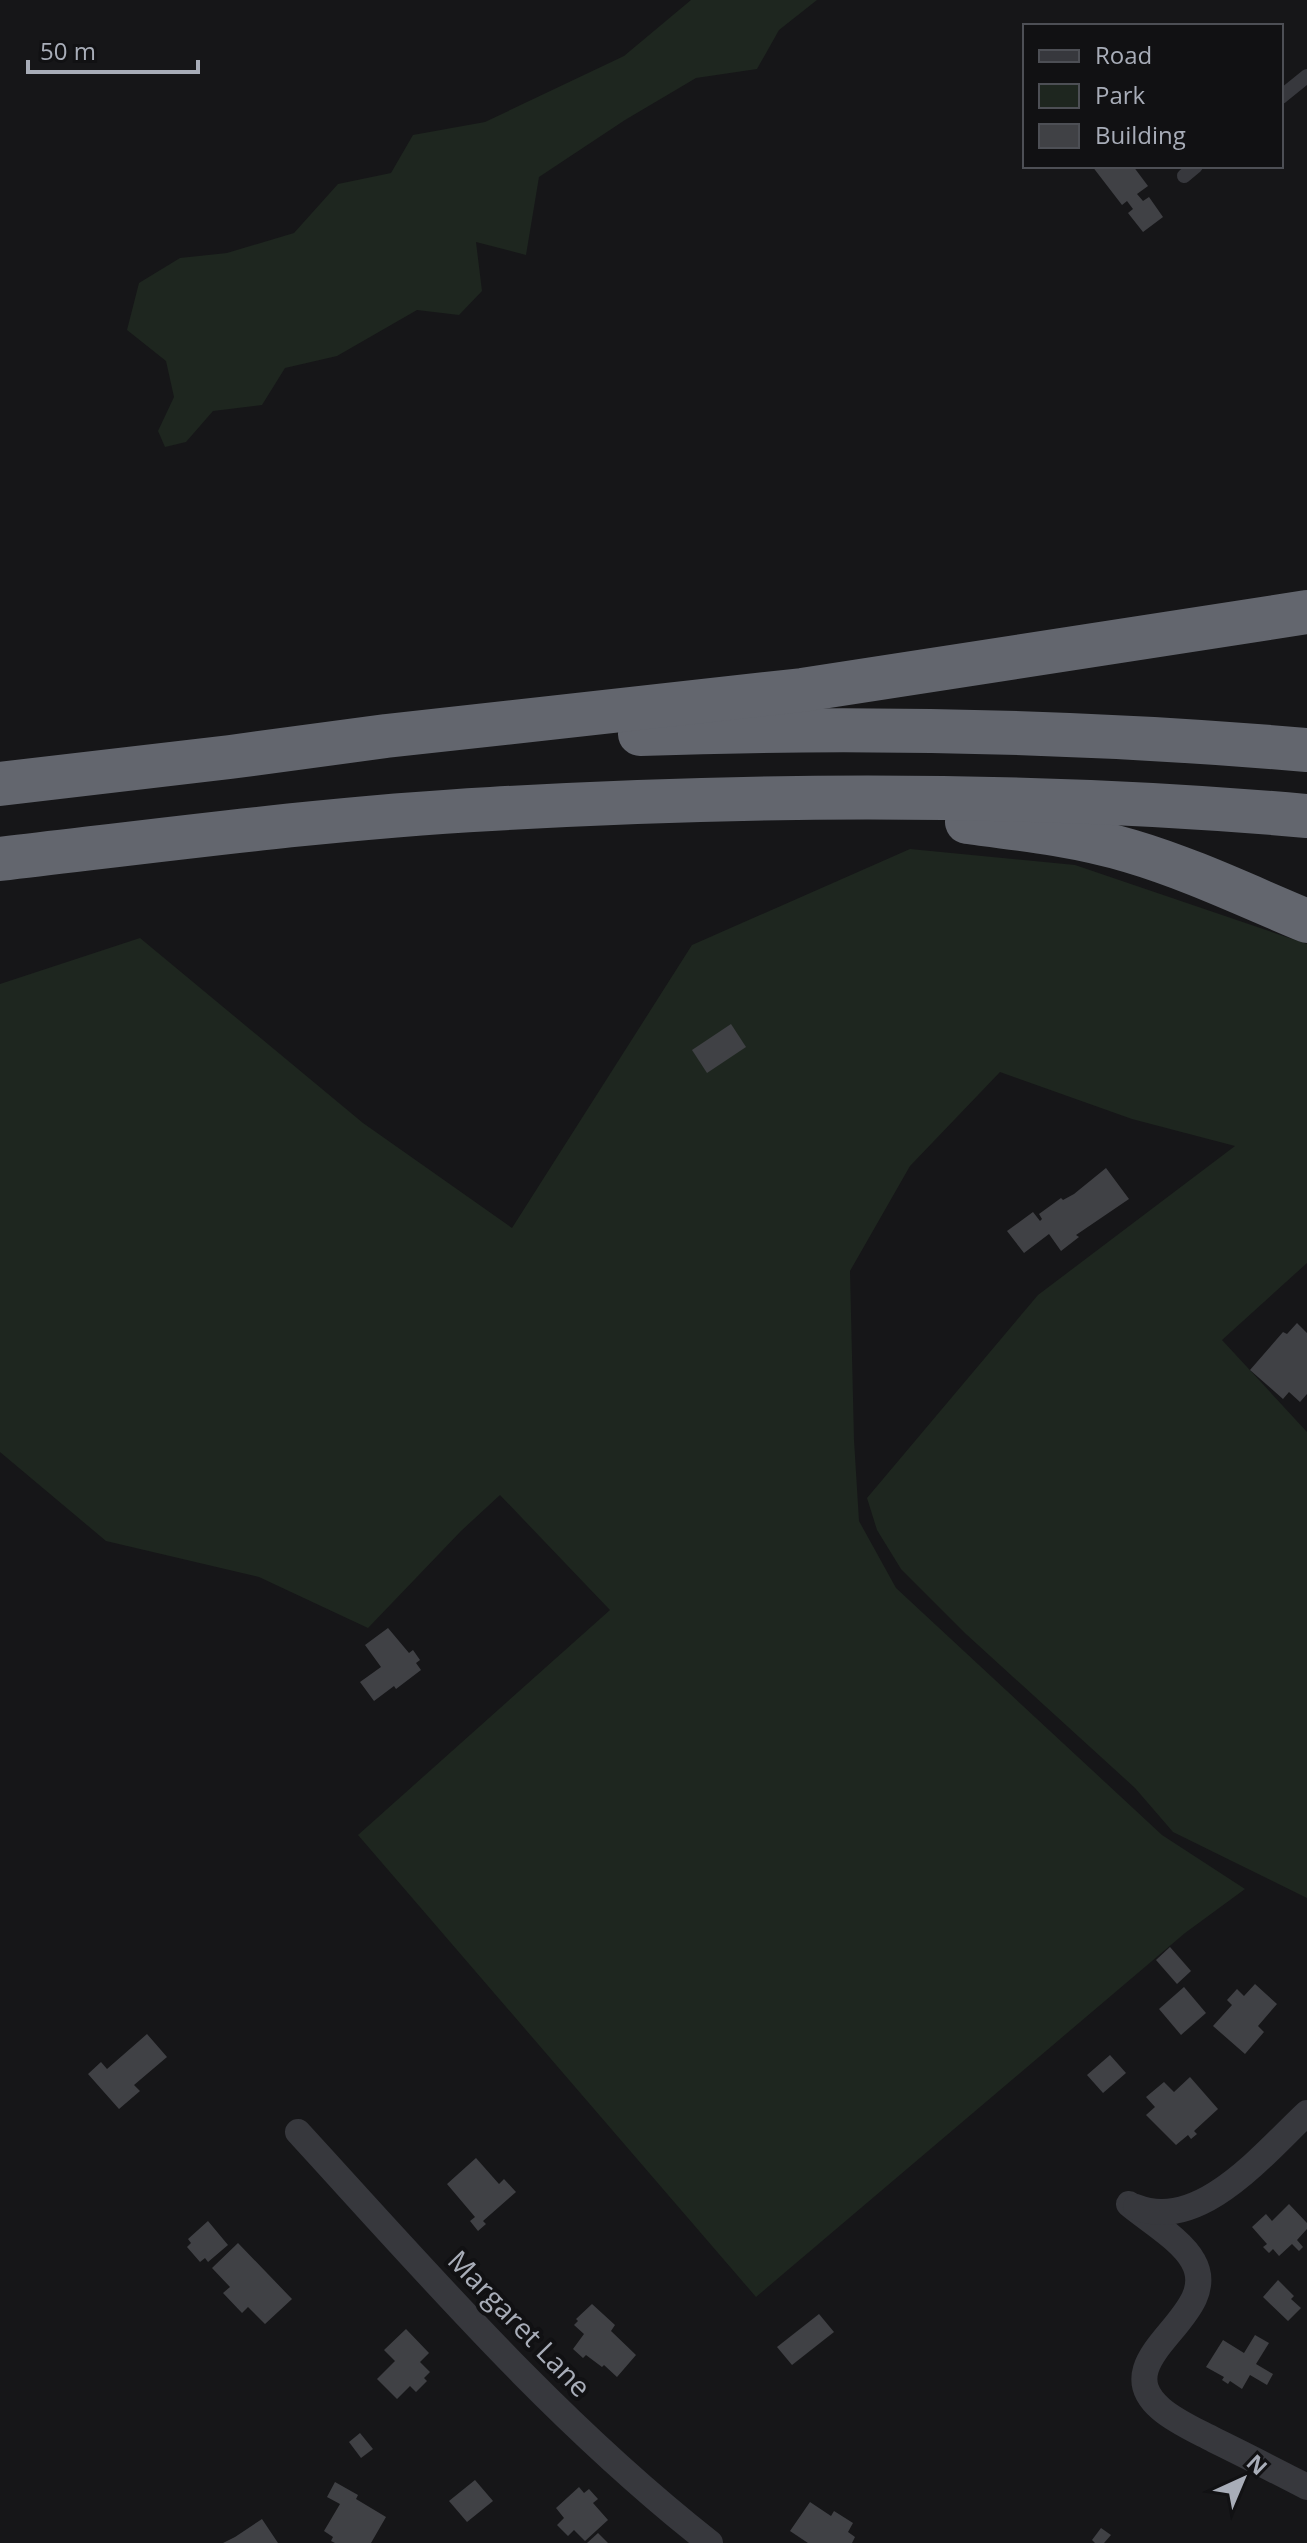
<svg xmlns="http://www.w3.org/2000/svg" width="1307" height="2543" font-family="'Open Sans',sans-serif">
  <rect width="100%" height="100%" fill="#161618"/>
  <g fill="#1e261f">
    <path d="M691 0H817L779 30 757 69 696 78 625 120 539 177 526 255 476 242 482 291 459 315 417 310 337 356 285 368 262 405 213 411 186 442 165 447 158 431 174 397 166 361 127 330 139 283 180 258 227 253 294 233 338 184 391 173 413 135 485 122 624 56Z"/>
    <path d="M910 849 1075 865 1307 944V1263L1222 1340 1307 1432V1898L1173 1832 1135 1788 966 1634 901 1569 877 1530 867 1498 1038 1295 1235 1146 1132 1119 1000 1072 910 1166 850 1271 854 1440 859 1521 896 1588 1162 1835 1245 1889 1185 1933 756 2297 358 1835 610 1610 500 1495 461 1531 368 1628 259 1577 106 1541 0 1452V984L140 938 363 1123 512 1228 692 945Z"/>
  </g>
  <g fill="#404145">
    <path d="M1092 166H1133L1148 186 1137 194 1143 201 1149 197 1163 217 1143 232 1128 213 1133 209 1127 201 1122 205Z"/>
    <path d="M731 1024 746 1047 707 1073 692 1050Z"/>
    <path d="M1106 1168 1129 1199 1076 1235 1079 1237 1061 1251 1049 1234 1024 1253 1007 1231 1033 1212 1040 1221 1042 1219 1039 1214 1061 1198 1063 1200 1074 1194Z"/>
    <path d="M1297 1323 1307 1333V1394L1300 1402 1289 1392 1283 1399 1250 1370 1283 1332 1287 1334Z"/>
    <path d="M388 1628 409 1653 413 1650 420 1660 416 1663 421 1670 396 1689 394 1686 374 1701 360 1682 381 1667 365 1645Z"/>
    <path d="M1170 1947 1191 1971 1177 1984 1156 1960Z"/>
    <path d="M1255 1984 1277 2004 1258 2026 1264 2032 1245 2054 1213 2026 1232 2005 1227 2000 1237 1989 1244 1996Z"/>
    <path d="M1184 1987 1206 2013 1181 2035 1159 2009Z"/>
    <path d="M147 2034 167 2057 134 2085 140 2091 119 2109 88 2074 101 2062 107 2069Z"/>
    <path d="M1110 2055 1126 2073 1103 2093 1087 2075Z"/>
    <path d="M1190 2077 1218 2109 1194 2131 1197 2134 1191 2139 1188 2135 1176 2145 1146 2115 1155 2107 1146 2097 1164 2082 1174 2092Z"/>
    <path d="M476 2158 499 2184 504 2179 516 2192 483 2221 486 2224 478 2231 470 2221 475 2217 447 2184Z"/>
    <path d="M1289 2204 1307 2223V2229L1297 2240 1303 2247 1299 2251 1292 2244 1279 2256 1273 2249 1269 2253 1263 2247 1267 2244 1252 2227 1266 2214 1272 2221Z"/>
    <path d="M208 2221 228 2245 208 2262 205 2258 200 2262 187 2247 191 2243 188 2239Z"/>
    <path d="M238 2243 292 2299 265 2324 248 2307 242 2313 223 2293 230 2287 212 2268Z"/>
    <path d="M1278 2280 1294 2296 1291 2299 1301 2308 1288 2321 1263 2297Z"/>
    <path d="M592 2304 615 2325 611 2331 636 2355 617 2377 604 2365 602 2367 586 2355 583 2358 573 2349 584 2334 574 2325 578 2321 576 2319Z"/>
    <path d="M819 2314 834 2332 792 2365 777 2347Z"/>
    <path d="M406 2329 429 2353 420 2362 430 2372 424 2378 427 2381 416 2392 410 2386 397 2399 377 2379 395 2361 384 2350Z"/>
    <path d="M1255 2335 1269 2343 1256 2364 1273 2374 1267 2385 1250 2375 1242 2389 1230 2381 1228 2384 1222 2380 1224 2377 1206 2367 1223 2340 1244 2353Z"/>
    <path d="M360 2433 373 2449 361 2458 349 2442Z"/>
    <path d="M475 2480 493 2501 467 2522 449 2501Z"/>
    <path d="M335 2482 358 2495 356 2499 386 2517 371 2543H335L331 2541 333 2537 324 2531 340 2504 327 2497Z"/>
    <path d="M579 2487 584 2493 589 2489 598 2499 593 2503 608 2520 585 2541 574 2530 568 2536 557 2525 564 2518 556 2508Z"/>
    <path d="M810 2502 831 2516 834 2511 853 2523 848 2532 855 2537 852 2543H808L790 2531Z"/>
    <path d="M262 2519 278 2543H223L235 2537Z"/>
    <path d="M1101 2528 1111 2535 1104 2543H1095L1092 2540Z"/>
    <path d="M598 2533 608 2543H587Z"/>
  </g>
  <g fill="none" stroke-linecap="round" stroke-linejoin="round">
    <g stroke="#37383d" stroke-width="14">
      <path d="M1281 97 1307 76"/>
      <path d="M1184 176 1196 166"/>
    </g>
    <g stroke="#37383d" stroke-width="26">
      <path d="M298 2132C429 2275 557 2423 710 2543"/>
      <path d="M1129 2204C1148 2220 1182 2240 1193 2261 1225 2317 1101 2357 1161 2409 1176 2422 1197 2431 1214 2440 1245 2455 1276 2471 1307 2487"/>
      <path d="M1136 2207C1200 2233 1265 2152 1307 2113"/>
    </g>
    <g stroke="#63666e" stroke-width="44">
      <path d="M640 734C862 726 1086 731 1307 750"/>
      <path d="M0 784 230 757 386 736 802 690 1307 612"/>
      <path d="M967 822C1022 829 1077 835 1130 851 1191 869 1249 897 1307 921"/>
      <path d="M0 859C163 840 327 818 491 809 762 793 1036 792 1307 816"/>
    </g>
  </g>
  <g text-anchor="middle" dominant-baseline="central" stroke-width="8" stroke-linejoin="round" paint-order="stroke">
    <g font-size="28" fill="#a8adb8" stroke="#111113">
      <text transform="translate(520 2323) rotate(46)">Margaret Lane</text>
    </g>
  </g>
  <rect x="1023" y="24" width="260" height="144" fill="#111113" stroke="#4d4f55" stroke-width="2"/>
  <rect x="1039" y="50" width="40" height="12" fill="#37383d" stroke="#4d4f55" stroke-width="2"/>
  <text x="1095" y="64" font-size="24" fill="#a8adb8">Road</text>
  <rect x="1039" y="84" width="40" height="24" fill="#1e261f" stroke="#4d4f55" stroke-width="2"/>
  <text x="1095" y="104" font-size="24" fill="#a8adb8">Park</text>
  <rect x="1039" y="124" width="40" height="24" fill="#404145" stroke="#4d4f55" stroke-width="2"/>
  <text x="1095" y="144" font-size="24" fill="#a8adb8">Building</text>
  <g transform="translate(1243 2479) rotate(44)" stroke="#111113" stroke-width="6" paint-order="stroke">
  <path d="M0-6L14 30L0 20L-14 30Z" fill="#a8adb8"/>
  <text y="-12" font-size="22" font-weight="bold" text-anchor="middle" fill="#a8adb8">N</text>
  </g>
  <path d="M28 60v12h170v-12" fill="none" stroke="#a8adb8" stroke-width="4"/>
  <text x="40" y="60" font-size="24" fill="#a8adb8" stroke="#111113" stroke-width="6" paint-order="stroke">50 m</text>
</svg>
